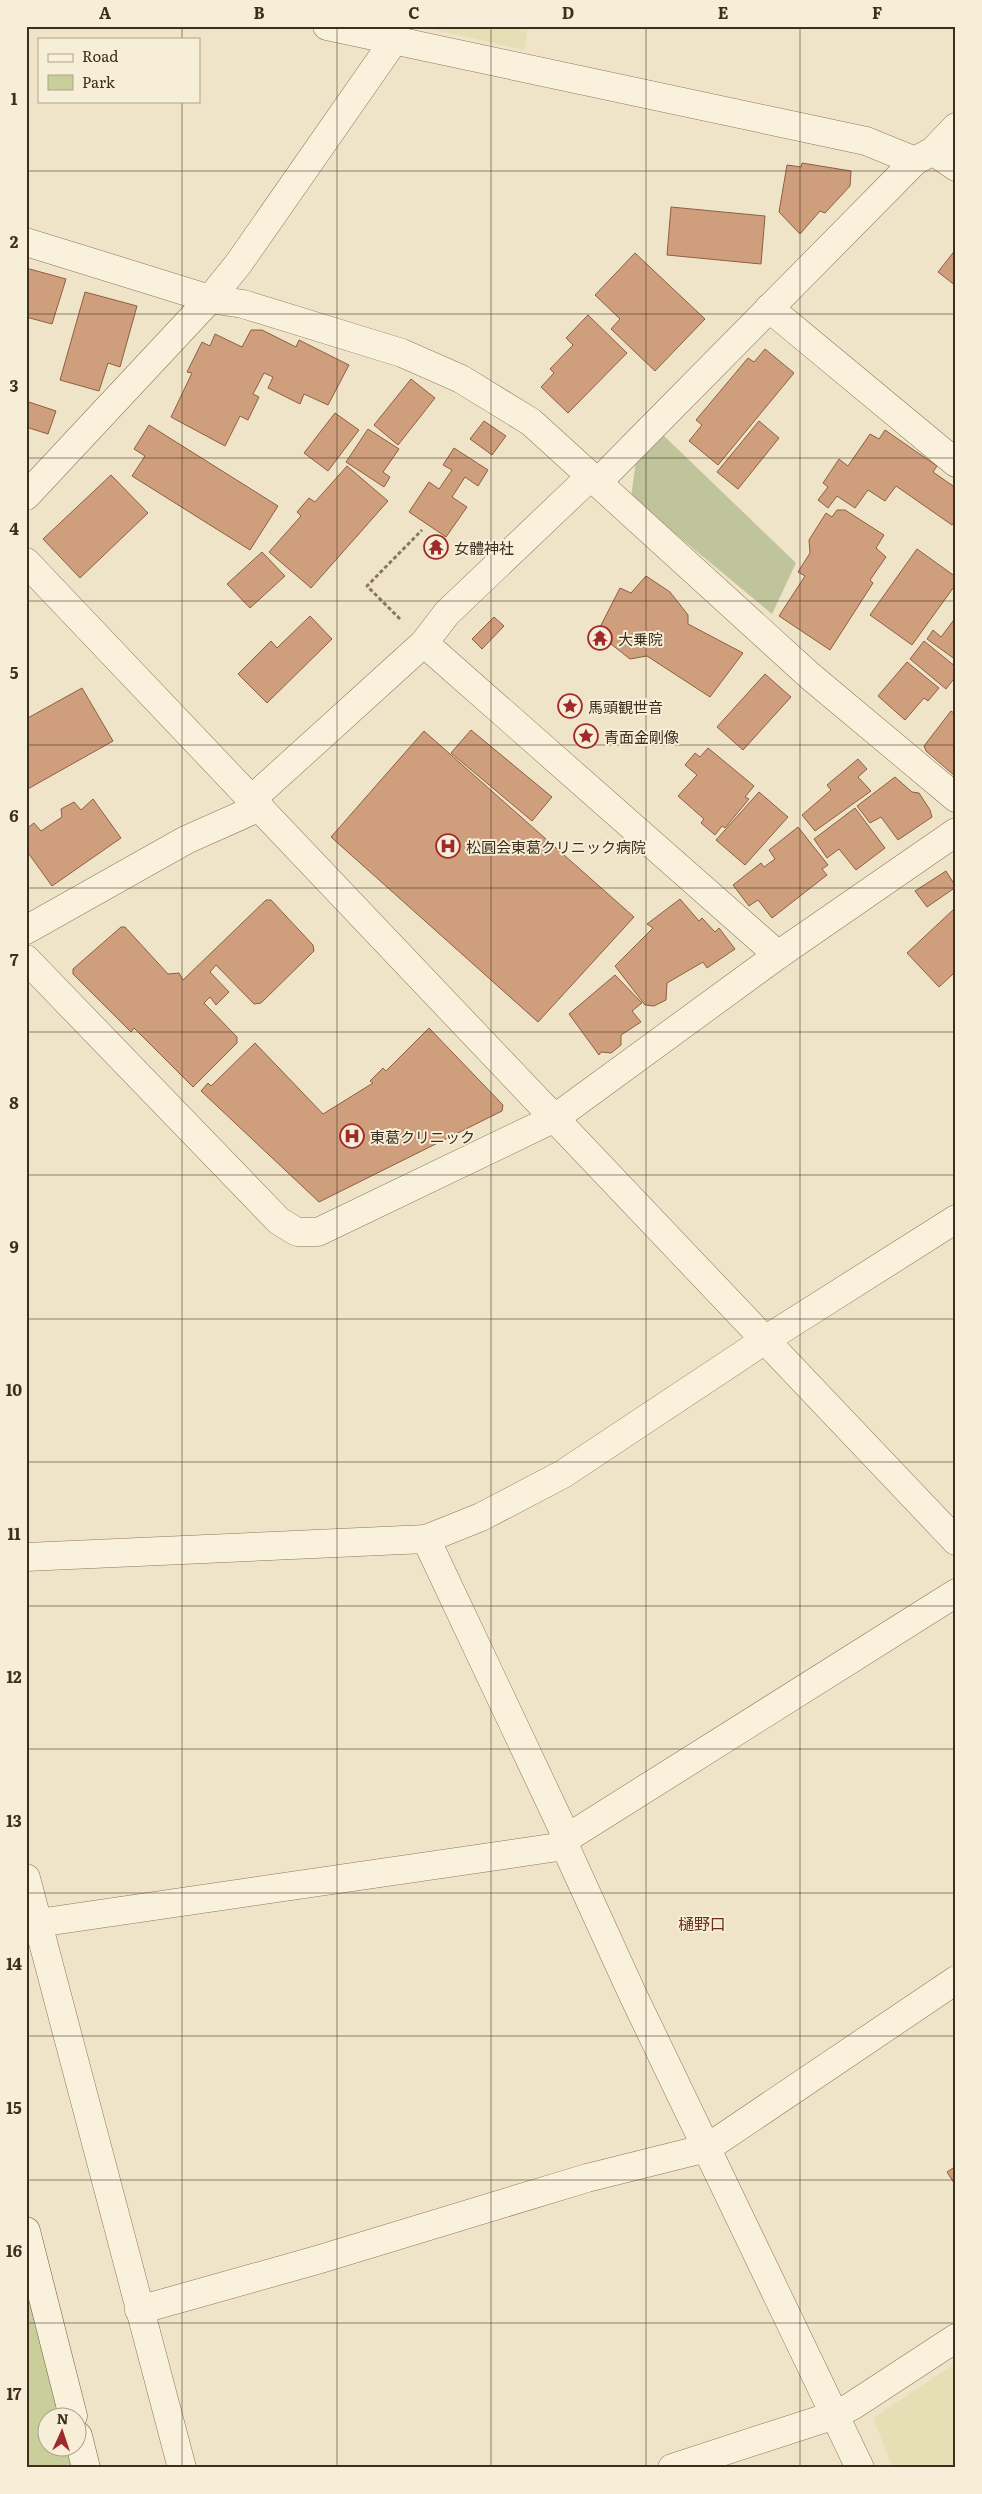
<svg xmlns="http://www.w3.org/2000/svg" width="982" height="2494" font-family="Literata,'Noto Sans JP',serif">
  <rect width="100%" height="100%" fill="#f0e4c8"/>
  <g fill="#e6deb5">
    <path d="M417 26H528L524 50Z"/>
    <path d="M956 2363V2468H893L873 2418Z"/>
  </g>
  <path fill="#c9cf9b" d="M26 2237 70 2416H48V2446L73 2447 74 2468H26Z"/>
  <path fill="#bfc49a" d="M661 433 796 563 772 614 631 497 636 461Z"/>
  <g fill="#cf9f7d" stroke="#8d5f41">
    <path d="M802 163 851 171 850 186 825 213 820 211 800 234 779 212 787 165 801 167Z"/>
    <path d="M671 207 765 216 761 264 667 255Z"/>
    <path d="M956 249V286L938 272Z"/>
    <path d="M635 253 705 319 655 371 611 329 620 319 595 295Z"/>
    <path d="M26 268 66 279 52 324 26 317Z"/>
    <path d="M85 292 137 306 120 367 108 363 99 391 60 380Z"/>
    <path d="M588 315 627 353 568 413 541 387 554 373 550 369 573 345 566 338Z"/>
    <path d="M251 330H262L296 347 299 340 349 365 328 405 304 394 300 404 268 388 273 377 264 373 253 394 259 397 248 420 240 416 225 446 171 417 192 373 187 372 202 342 210 346 215 334 242 347Z"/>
    <path d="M765 349 794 373 718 465 689 441 702 425 696 420 748 358 754 362Z"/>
    <path d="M411 379 435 398 398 445 374 425Z"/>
    <path d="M26 401 56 411 48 434 26 427Z"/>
    <path d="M335 413 359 430 328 471 304 453Z"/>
    <path d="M484 421 506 436 492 455 470 439Z"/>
    <path d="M759 421 779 438 738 489 717 472Z"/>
    <path d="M149 425 278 506 250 550 132 476 145 456 134 449Z"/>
    <path d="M368 429 399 449 383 472 390 477 384 487 346 462Z"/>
    <path d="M885 430 937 466 933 472 956 488V520L952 525 896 486 885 501 868 490 855 508 837 496 828 508 818 500 828 487 823 483 839 459 848 466 870 434 879 439Z"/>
    <path d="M454 448 488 470 478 486 465 477 452 497 467 507 446 537 409 512 429 482 439 489 452 470 443 465Z"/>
    <path d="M347 466 388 501 311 588 269 552 301 516 297 512 309 498 315 502Z"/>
    <path d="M111 475 148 513 80 578 43 539Z"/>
    <path d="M837 510H845L884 535 876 548 886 557 870 580 873 583 830 650 779 616 805 576 798 572 810 553 809 540 826 513 832 517Z"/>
    <path d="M917 549 956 577V584L912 645 870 615Z"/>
    <path d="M262 552 285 576 250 608 227 584Z"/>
    <path d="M646 576 670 592 688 615V624L743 653 710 697 647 656 630 659 597 633 620 588 631 593Z"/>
    <path d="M310 616 332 639 267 703 238 674 271 641 277 648Z"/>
    <path d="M494 617 504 626 482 649 472 639Z"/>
    <path d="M956 617V660L927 639 933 630 941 637Z"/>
    <path d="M924 641 956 667V676L946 689 910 659Z"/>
    <path d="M907 662 939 688 928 701 924 698 905 720 878 696Z"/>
    <path d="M765 674 791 697 743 750 717 727Z"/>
    <path d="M82 688 113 741 26 790V719Z"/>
    <path d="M956 710V777L926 751 924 746 951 711 954 713Z"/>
    <path d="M471 730 552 797 532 821 451 753Z"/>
    <path d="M424 731 634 917 538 1022 331 837Z"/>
    <path d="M708 748 754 786 745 797 749 799 725 828 722 826 715 835 701 823 704 819 678 796 697 775 685 765 695 753 700 757Z"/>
    <path d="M858 759 867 769 858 777 871 791 815 831 802 815 831 790 827 785Z"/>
    <path d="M895 777 912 792 919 793 930 810 932 817 898 840 881 817 870 823 857 806Z"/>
    <path d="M759 792 788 817 745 865 716 840Z"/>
    <path d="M93 799 121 838 52 886 26 850V829L34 823 41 831 62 817 61 809 74 802 81 810Z"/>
    <path d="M855 808 885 848 856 870 839 849 827 858 814 839Z"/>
    <path d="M798 827 828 865 822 869 827 875 772 918 758 900 749 906 733 885 761 863 764 867 775 859 769 850Z"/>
    <path d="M946 871 956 887 927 907 915 891Z"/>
    <path d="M680 899 699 921 702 918 715 932 719 928 735 949 707 968 703 962 667 983 666 1000 654 1006 645 1005 615 966 653 928 647 924Z"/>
    <path d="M266 900H271L313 945 314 951 261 1003 254 1004 216 965 210 972 229 992 216 1005 210 997 204 1003 237 1037V1043L193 1087 134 1028 131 1032 73 974V969L121 927H125L168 974 179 973 183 980Z"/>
    <path d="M954 909 956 911V976L954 973 939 987 907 953Z"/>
    <path d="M615 975 642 1003 632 1011 641 1022 621 1035V1045L611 1053 601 1052 599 1055 569 1014Z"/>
    <path d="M429 1028 503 1105 502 1111 319 1202 201 1091 208 1083 211 1086 255 1043 323 1114 373 1083 370 1081 383 1068 386 1071Z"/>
    <path d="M956 2166V2186L947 2172Z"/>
  </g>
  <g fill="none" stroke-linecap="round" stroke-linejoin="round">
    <g stroke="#8d765c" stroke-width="29">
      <g id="street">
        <path d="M327 26 866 141 915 161"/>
        <path d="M933 151 956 167"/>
        <path d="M26 242 210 299 243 304 402 353 461 379 531 422 810 676 956 798"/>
        <path d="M769 308 956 463"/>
        <path d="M598 482 915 161 933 151 956 127"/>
        <path d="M26 496 210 299 239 263 393 42"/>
        <path d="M26 562 956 1541"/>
        <path d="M424 643 778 955"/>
        <path d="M252 799 424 643 447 613 591 476"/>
        <path d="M26 930 186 840 260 807"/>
        <path d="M26 959 279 1221 297 1232H318L555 1118 778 955 956 832"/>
        <path d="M426 1539 567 1838 565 1846 632 1993 860 2468"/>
        <path d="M26 1557 426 1539 481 1517 563 1474 765 1340 956 1219"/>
        <path d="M567 1838 956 1593"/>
        <path d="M26 1878 182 2468"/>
        <path d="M38 1923 565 1846"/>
        <path d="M139 2310 317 2260 587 2178 707 2148 956 1980"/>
        <path d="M672 2468 835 2415 852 2406 956 2338"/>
      </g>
    </g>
    <g stroke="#6f573f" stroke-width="29">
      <g id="secondary">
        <path d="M26 2231 73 2416"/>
        <path d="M78 2436 86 2468"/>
      </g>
    </g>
    <path stroke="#8d765c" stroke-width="3" stroke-dasharray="4 2.5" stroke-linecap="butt" d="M400 619 367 586 422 530"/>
    <use href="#street" stroke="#faf1dc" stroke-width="28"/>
    <use href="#secondary" stroke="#faf1dc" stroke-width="28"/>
  </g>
  <path fill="none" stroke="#3d2e20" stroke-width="1" stroke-opacity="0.55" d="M182 26V39M337 26V2468M491 26V2468M646 26V2468M800 26V2468M182 101V2468M26 171H956M26 314H956M26 458H956M26 601H956M26 745H956M26 888H956M26 1032H956M26 1175H956M26 1319H956M26 1462H956M26 1606H956M26 1749H956M26 1893H956M26 2036H956M26 2180H956M26 2323H956"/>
  <defs>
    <g id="temple-ring" transform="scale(1.25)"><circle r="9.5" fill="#f7eed8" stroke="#9e2a2b" stroke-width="1.5"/><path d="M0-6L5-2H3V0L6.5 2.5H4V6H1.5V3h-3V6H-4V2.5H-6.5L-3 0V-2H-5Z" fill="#9e2a2b"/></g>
    <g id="sight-ring" transform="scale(1.25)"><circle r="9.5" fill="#f7eed8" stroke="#9e2a2b" stroke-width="1.5"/><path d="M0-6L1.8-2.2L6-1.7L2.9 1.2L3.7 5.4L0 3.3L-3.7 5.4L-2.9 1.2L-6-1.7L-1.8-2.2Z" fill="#9e2a2b"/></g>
    <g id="hospital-ring" transform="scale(1.25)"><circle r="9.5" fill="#f7eed8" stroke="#9e2a2b" stroke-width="1.5"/><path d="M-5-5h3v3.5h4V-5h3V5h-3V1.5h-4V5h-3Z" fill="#9e2a2b"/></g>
  </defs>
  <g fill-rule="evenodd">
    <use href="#temple-ring" x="436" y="547"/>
    <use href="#temple-ring" x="600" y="638"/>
    <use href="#sight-ring" x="570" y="706"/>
    <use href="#sight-ring" x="586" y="736"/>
    <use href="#hospital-ring" x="448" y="846"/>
    <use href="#hospital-ring" x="352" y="1136"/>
  </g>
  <g text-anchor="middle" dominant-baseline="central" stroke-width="4" stroke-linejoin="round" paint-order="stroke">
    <g font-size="15" fill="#3d2e20" stroke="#f7eed8" text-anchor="start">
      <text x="454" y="547">女體神社</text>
      <text x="618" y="638">大乗院</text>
      <text x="588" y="706">馬頭観世音</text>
      <text x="604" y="736">青面金剛像</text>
      <text x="466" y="846">松圓会東葛クリニック病院</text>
      <text x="370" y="1136">東葛クリニック</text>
    </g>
    <g font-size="16" fill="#6b2e1e" stroke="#f7eed8">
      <text x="702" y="1923">樋野口</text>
    </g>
  </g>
  <rect width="982" height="2494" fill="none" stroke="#f7eed8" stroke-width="55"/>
  <rect x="38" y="38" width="162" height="65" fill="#f7eed8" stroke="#ada18e"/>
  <rect x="48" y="54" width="25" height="8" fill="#faf1dc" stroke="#ada18e"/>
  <text x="82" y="62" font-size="15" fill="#3d2e20">Road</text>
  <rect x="48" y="75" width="25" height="15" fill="#c9cf9b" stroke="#ada18e"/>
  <text x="82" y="88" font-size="15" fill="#3d2e20">Park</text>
  <g transform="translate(62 2432) rotate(3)"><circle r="24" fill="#f7eed8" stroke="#ada18e"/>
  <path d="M0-4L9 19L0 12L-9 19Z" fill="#9e2a2b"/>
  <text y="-8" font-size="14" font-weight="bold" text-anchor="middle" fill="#3d2e20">N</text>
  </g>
  <rect x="28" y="28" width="926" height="2438" fill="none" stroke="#3d2e20" stroke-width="2"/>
  <g font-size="16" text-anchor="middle" font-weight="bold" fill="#3d2e20">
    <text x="105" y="19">A</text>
    <text x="259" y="19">B</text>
    <text x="414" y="19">C</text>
    <text x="568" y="19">D</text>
    <text x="723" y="19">E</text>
    <text x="877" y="19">F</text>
    <text x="14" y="105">1</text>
    <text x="14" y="248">2</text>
    <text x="14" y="392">3</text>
    <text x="14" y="535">4</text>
    <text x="14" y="679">5</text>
    <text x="14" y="822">6</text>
    <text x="14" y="966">7</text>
    <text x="14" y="1109">8</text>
    <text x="14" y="1253">9</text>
    <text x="14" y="1396">10</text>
    <text x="14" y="1540">11</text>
    <text x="14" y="1683">12</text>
    <text x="14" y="1827">13</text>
    <text x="14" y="1970">14</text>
    <text x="14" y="2114">15</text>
    <text x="14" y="2257">16</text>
    <text x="14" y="2400">17</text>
  </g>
</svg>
